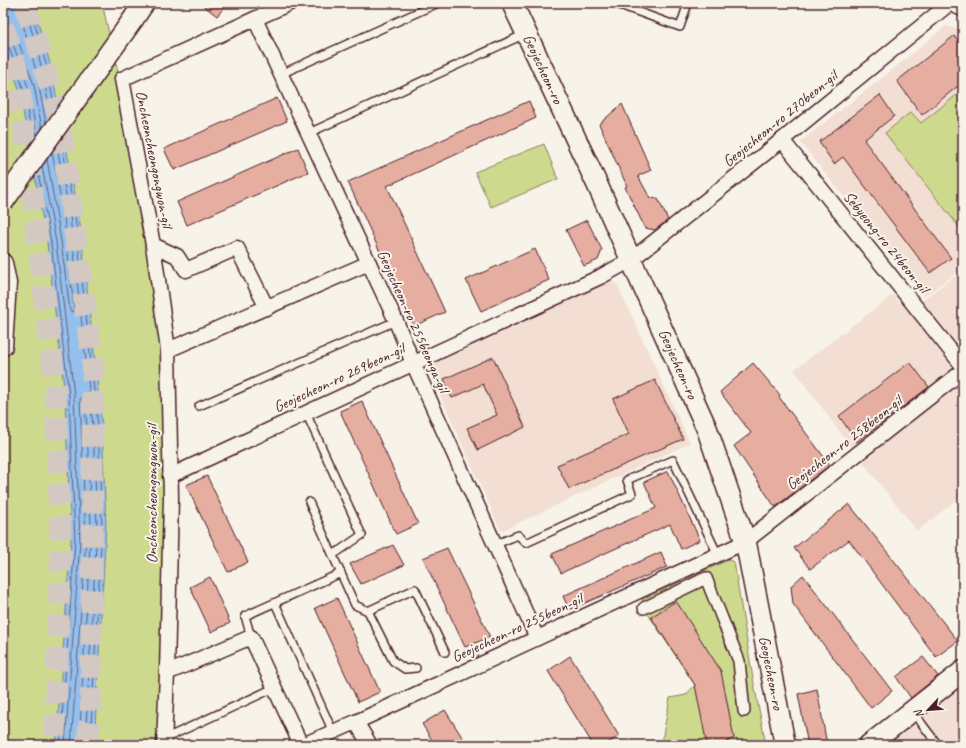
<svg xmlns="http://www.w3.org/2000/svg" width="966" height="748" font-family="Caveat,sans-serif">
  <rect width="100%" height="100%" fill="#f7f3e8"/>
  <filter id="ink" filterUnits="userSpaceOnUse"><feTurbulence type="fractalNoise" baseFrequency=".025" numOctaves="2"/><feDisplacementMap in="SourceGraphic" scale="8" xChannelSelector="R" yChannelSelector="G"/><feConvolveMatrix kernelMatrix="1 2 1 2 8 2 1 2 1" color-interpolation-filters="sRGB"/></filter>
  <g filter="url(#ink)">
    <g fill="#f2ded2">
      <path d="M946 26 963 30V268L924 296 800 142 886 75Z"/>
      <path d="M963 270V367L954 374 963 385V495L917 531 857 455 794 370 893 295 907 311Z"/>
      <path d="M609 281 617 284 690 443 501 531 432 377 435 363Z"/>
      <path d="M963 681V745H889L905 728Z"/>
    </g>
    <g fill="#cdda8e" stroke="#8c7c5c">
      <path d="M3 3H102L118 72 165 352 167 478 158 745H3Z"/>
      <path d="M963 90V232L885 133 911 112 921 123Z"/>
      <path d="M544 144 558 179 491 207 475 172Z"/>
      <path d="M728 560 734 562 753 679 766 745H661L670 698 686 695 695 685 644 608 642 599Z"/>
    </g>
    <path fill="#94c0ed" stroke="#76809f" d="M3 3H32L50 63 79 215 102 426 106 526 94 745H56L71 541 65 396 47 243 19 89 3 43Z"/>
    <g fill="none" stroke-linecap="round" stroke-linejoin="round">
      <g stroke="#685f79" stroke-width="1">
        <path d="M17 3 35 67 46 123"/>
        <path d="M24 3 41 65 51 116"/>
        <path d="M29 3 46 64 55 110"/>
        <path d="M3 33 13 36 19 43 34 85 42 129"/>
        <path d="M3 39 9 40 13 44 28 87 37 136"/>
        <path d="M3 44 6 45 9 47 23 88 33 141"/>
        <path d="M61 140 75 215 98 426 102 527 90 745"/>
        <path d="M57 146 70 216 93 426 97 526 85 745"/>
        <path d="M47 159 61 241 70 311 73 312 74 310 64 217 52 152"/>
        <path d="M42 166 56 242 74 395 80 541 65 745"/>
        <path d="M38 172 51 243 69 395 75 541 60 745"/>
        <path d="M71 745 86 541 80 399 82 397 84 399 87 427 91 526 79 745"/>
      </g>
    </g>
    <g fill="#e6aea0" stroke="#4a1f2b">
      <path d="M200 3H228L217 16Z"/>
      <path d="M954 36 963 47V82L922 115 897 81Z"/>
      <path d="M880 95 894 116 864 140 951 258 930 273 843 157 834 164 819 142Z"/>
      <path d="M277 98 287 121 174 170 164 149Z"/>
      <path d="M529 101 536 118 387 186 445 312 414 326 348 182Z"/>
      <path d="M622 104 651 170 638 176 650 198 658 199 668 220 655 230 645 228 625 187 627 186 599 124Z"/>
      <path d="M298 148 308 172 187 225 177 202Z"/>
      <path d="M587 220 602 250 598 260 584 266 566 230Z"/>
      <path d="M535 249 549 280 481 311 466 280Z"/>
      <path d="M493 357 525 427 478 450 467 428 497 415 483 384 452 398 444 379Z"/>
      <path d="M910 362 929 387 857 442 839 416Z"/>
      <path d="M753 363 780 395 779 397 830 465 775 507 734 446 751 433 720 392Z"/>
      <path d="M655 380 683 439 569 489 557 465 629 434 613 399Z"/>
      <path d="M362 401 418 524 396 534 340 411Z"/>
      <path d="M668 471 700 540 681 549 670 524 561 573 552 554 656 508 644 482Z"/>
      <path d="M207 476 248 562 228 572 186 485Z"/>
      <path d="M849 504 958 641 936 657 849 540 810 569 794 548Z"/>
      <path d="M393 545 404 565 361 584 350 564Z"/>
      <path d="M447 548 490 637 465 647 423 558Z"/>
      <path d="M661 552 667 567 569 610 563 596Z"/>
      <path d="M803 575 892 691 871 708 793 604 791 586Z"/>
      <path d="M210 577 230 623 211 632 190 587Z"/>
      <path d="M337 598 380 692 358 702 315 608Z"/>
      <path d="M676 601 721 671 734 738 721 745H707L695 685 651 617Z"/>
      <path d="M570 656 619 736 605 745H593L548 671Z"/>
      <path d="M923 657 938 676 911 698 896 677Z"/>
      <path d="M817 689 827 745H808L798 694Z"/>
      <path d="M445 710 467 745H435L422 724Z"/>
    </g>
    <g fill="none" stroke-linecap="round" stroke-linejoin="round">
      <g stroke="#d4c9c2" stroke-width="22" stroke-dasharray="22 11" stroke-linecap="butt">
        <path d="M25 3 59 117 93 365 91 712 87 745"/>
        <path d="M3 26 17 69 55 384 61 549 54 745"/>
      </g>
      <g stroke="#4a1f2b" stroke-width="10">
        <g id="service">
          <path d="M614 3 680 27 688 3"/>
          <path d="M281 74 438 3"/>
          <path d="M309 133 525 34"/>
          <path d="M199 406 396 321"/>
          <path d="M306 413 362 535 333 555"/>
          <path d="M309 502 355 605 368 611 393 661 405 669 416 668"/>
          <path d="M494 545 518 535 526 543 632 494 627 480 673 460 718 555"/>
          <path d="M275 603 333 732"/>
          <path d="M368 611 415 589 445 652"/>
          <path d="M251 637 245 616 341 573"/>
          <path d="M913 712 938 745"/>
          <path d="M164 739 274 688"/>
        </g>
      </g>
      <g stroke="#4a1f2b" stroke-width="14">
        <path id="pedestrian" d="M644 608 706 578 739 661 744 711"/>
      </g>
      <g stroke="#4a1f2b" stroke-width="17">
        <g id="minor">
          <path d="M255 19 396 321 413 363 537 638"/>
          <path d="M782 140 963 366"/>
          <path d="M153 245 177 256 186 270 237 248 267 308"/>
          <path d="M168 350 369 263"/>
          <path d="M170 476 600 277 631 260 782 140 950 3"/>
          <path d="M167 673 251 637 301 745"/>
          <path d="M356 722 370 745"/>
          <path d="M164 745 167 673 171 498 168 350 153 245 122 79 290 3"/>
          <path d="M303 745 356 722 745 542 963 371"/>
        </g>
      </g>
      <g stroke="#4a1f2b" stroke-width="21">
        <path id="tertiary" d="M3 263 7 283 3 346"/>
      </g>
      <g stroke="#4a1f2b" stroke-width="23">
        <g id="secondary">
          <path d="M512 3 597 184 707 429 746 543 785 745"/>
          <path d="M956 3 963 6"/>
          <path d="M134 18 144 3"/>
          <path d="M869 745 963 671"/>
        </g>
      </g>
      <use href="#service" stroke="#f7f3e8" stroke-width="7"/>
      <use href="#pedestrian" stroke="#f7f3e8" stroke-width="11"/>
      <use href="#minor" stroke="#f7f3e8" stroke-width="14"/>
      <use href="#tertiary" stroke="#f7f3e8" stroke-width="18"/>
      <use href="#secondary" stroke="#f7f3e8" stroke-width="20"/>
      <g stroke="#4a1f2b" stroke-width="23" stroke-linecap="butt">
        <path id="secondary-bridge" d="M3 202 134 18"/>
      </g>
      <use href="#secondary-bridge" stroke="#f7f3e8" stroke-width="20"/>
    </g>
  </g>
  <g text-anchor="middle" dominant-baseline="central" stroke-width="4" stroke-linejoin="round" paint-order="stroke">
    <g font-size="16" fill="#4a1f2b" stroke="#f7f3e8">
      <text transform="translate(543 69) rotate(65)">Geojecheon-ro</text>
      <text transform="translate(780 119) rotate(-39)">Geojecheon-ro 270beon-gil</text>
      <text transform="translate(154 159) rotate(79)">Oncheoncheongongwon-gil</text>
      <text transform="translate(886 242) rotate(51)">Sebyeong-ro 24beon-gil</text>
      <text transform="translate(413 321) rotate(66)">Geojecheon-ro 255beonga-gil</text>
      <text transform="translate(678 364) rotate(66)">Geojecheon-ro</text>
      <text transform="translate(339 378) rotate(-25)">Geojecheon-ro 269beon-gil</text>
      <text transform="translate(844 443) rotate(-38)">Geojecheon-ro 258beon-gil</text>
      <text transform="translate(152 494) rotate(-90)">Oncheoncheongongwon-gil</text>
      <text transform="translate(517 628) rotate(-25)">Geojecheon-ro 255beon-gil</text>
      <text transform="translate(771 673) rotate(79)">Geojecheon-ro</text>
    </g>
  </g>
  <rect width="966" height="748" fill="none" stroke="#f7f3e8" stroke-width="16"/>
  <rect x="8" y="8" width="950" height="732" fill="none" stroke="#4a1f2b" stroke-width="1.5" filter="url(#ink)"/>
  <g transform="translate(928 710) rotate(244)" stroke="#f7f3e8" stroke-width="3" paint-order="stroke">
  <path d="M0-3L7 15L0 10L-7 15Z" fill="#4a1f2b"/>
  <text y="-6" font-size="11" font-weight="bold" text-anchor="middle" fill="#4a1f2b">N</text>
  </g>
</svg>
